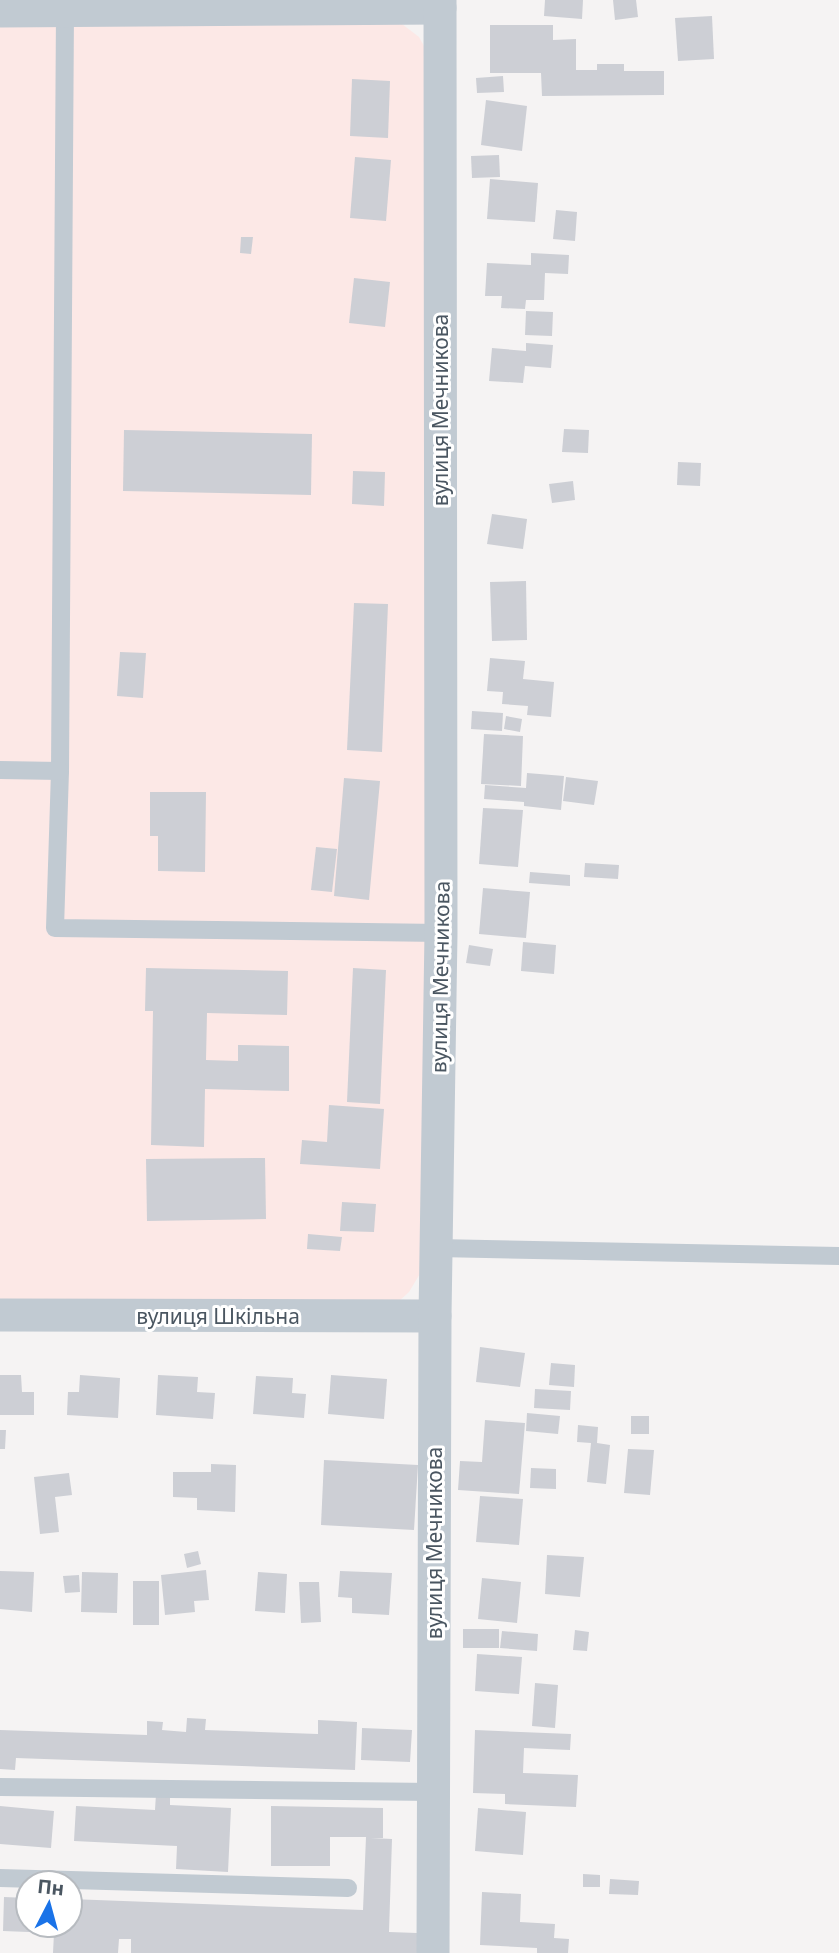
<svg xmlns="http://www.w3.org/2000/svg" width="839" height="1953" font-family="'Noto Sans',sans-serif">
  <rect width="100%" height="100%" fill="#f5f3f3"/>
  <path fill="#fce8e6" d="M0 20 402 24 419 37 430 57 425 1205 421 1272 409 1292 398 1302 0 1303Z"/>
  <g fill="#cdcfd5">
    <path d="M545 0H583L582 19 544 16Z"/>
    <path d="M613 0H636L638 17 615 20Z"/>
    <path d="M712 16 714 59 678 61 675 18Z"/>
    <path d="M490 25H553V40L576 39V70H597V64H624V71H664V95L542 96 541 73H490Z"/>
    <path d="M503 76 504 92 477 93 476 78Z"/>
    <path d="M352 79 390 81 388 138 350 136Z"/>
    <path d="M486 100 527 106 522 151 481 145Z"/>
    <path d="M499 155 500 177 472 178 471 156Z"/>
    <path d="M355 157 391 160 386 221 350 218Z"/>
    <path d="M490 179 538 183 535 222 487 219Z"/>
    <path d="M556 210 577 212 575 241 553 239Z"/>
    <path d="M241 237H253L251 254 240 253Z"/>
    <path d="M531 253 569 255 568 274 545 273 544 300H526L525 309 501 308 502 296H485L487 263 531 265Z"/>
    <path d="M354 278 390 282 385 327 349 323Z"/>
    <path d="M526 311 553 312 552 336 525 335Z"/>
    <path d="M526 343 553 345 551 368 525 366 523 383 489 381 492 348 526 351Z"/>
    <path d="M564 429 589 430 588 453 562 452Z"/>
    <path d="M124 430 312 434 311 495 123 491Z"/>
    <path d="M678 462 701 463 700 486 677 485Z"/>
    <path d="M353 471 385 472 384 506 352 504Z"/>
    <path d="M573 481 575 500 552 503 549 484Z"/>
    <path d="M492 514 527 519 523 549 487 544Z"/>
    <path d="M526 581 527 640 492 641 490 582Z"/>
    <path d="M354 603 388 604 382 752 347 750Z"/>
    <path d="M120 652 146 653 143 698 117 696Z"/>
    <path d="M490 658 525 661 523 679 554 682 551 717 527 715 528 706 502 704 503 692 487 691Z"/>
    <path d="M472 711 503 713 502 731 471 729Z"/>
    <path d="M506 716 522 719 520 732 504 729Z"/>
    <path d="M484 734 523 736 521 786 481 784Z"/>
    <path d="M527 773 564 776 561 810 524 806V802L484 799 485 785 526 788Z"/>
    <path d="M566 777 598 781 594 805 563 801Z"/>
    <path d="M344 778 380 781 369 900 334 896Z"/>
    <path d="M150 792H206L205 872 158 871V836H150Z"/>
    <path d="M483 808 523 810 518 867 479 864Z"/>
    <path d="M316 847 337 849 332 892 311 890Z"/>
    <path d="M585 863 619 865 618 879 584 877Z"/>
    <path d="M530 872 570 875V886L529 883Z"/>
    <path d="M483 888 530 892 526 938 479 934Z"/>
    <path d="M523 942 556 945 554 974 521 971Z"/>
    <path d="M469 945 493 949 490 966 466 963Z"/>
    <path d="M146 968 288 971 287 1015 207 1013 206 1060 238 1061V1045L289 1046V1091L205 1089 204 1147 151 1145 153 1011H145Z"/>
    <path d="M353 968 386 970 380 1104 347 1102Z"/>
    <path d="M329 1105 384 1109 380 1169 300 1164 302 1140 327 1142Z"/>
    <path d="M265 1158 266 1219 147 1221 146 1159Z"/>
    <path d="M342 1202 376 1204 374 1232 340 1231Z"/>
    <path d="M308 1234 342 1237 340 1251 307 1249Z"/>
    <path d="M480 1347 525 1353 520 1387 476 1382Z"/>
    <path d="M551 1363 575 1365 574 1387 549 1385Z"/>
    <path d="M0 1375H21L22 1392H34V1415H0Z"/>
    <path d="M80 1375 120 1378 118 1418 67 1415 68 1392H79Z"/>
    <path d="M158 1375 198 1377 197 1392 215 1393 213 1419 156 1415Z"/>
    <path d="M331 1375 387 1379 384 1419 328 1414Z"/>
    <path d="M256 1376 293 1378 292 1393 306 1394 304 1418 253 1414Z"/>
    <path d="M535 1389 571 1391 570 1410 534 1408Z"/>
    <path d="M527 1413 560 1416 558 1434 526 1431Z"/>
    <rect x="631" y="1416" width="18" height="18"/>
    <path d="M485 1420 525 1423 519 1494 458 1490 460 1461 482 1462Z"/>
    <path d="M578 1425 598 1427 597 1443 610 1445 606 1484 587 1482 591 1443 577 1442Z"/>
    <path d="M0 1430H6L5 1449H0Z"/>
    <path d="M628 1449 654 1450 650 1495 624 1493Z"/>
    <path d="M324 1460 418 1465 414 1530 321 1525Z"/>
    <path d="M211 1464 236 1465 235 1512 197 1510V1498L173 1497V1472H211Z"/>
    <path d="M531 1468 556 1469V1489L530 1488Z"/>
    <path d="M69 1473 72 1495 55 1497 59 1532 40 1534 34 1477Z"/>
    <path d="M480 1496 523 1499 519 1545 476 1542Z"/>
    <path d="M198 1551 201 1564 187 1568 184 1554Z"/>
    <path d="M547 1555 584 1557 580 1597 545 1594Z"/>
    <path d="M206 1570 209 1600 194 1601 195 1612 165 1615 161 1575Z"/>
    <path d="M0 1571 34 1572 32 1612 0 1609Z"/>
    <path d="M340 1571 392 1573 389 1615 352 1613V1598L338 1597Z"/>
    <path d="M82 1572 118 1573 117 1613 81 1612Z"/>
    <path d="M258 1572 287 1574 285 1613 255 1611Z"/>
    <path d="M79 1575 80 1592 65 1593 63 1576Z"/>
    <path d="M482 1578 521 1582 517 1623 478 1619Z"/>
    <rect x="133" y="1581" width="26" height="44"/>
    <path d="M299 1582H319L321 1622 301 1623Z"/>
    <rect x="463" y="1629" width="36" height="19"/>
    <path d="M575 1630 589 1632 587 1651 573 1650Z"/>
    <path d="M502 1631 538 1634 537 1651 500 1648Z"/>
    <path d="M477 1654 522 1657 519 1694 475 1691Z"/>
    <path d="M535 1683 558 1685 555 1728 532 1726Z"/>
    <path d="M187 1718 206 1719 205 1730 318 1734V1720L357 1722 355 1770 16 1758 15 1770 0 1769V1730L147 1735V1721L163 1722 162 1730 186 1732Z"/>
    <path d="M362 1728 412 1730 410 1762 361 1760Z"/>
    <path d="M475 1730 571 1734 570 1750 524 1748 523 1773 578 1775 576 1807 505 1804V1794L473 1793Z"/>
    <path d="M156 1794 170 1795V1805L231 1808 228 1872 176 1869 177 1846 74 1841 76 1806 155 1810Z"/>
    <path d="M0 1806 54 1811 51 1848 0 1844Z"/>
    <path d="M271 1806 383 1808V1838H371L392 1839 389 1932 417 1933V1953H131V1939H119L118 1953H53L54 1933 3 1931 4 1897 28 1898V1925H70V1899L363 1910 366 1837H330V1866H271Z"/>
    <path d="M478 1808 526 1812 523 1855 475 1851Z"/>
    <path d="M583 1874 600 1875V1887H583Z"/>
    <path d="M610 1879 639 1881 638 1895 609 1894Z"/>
    <path d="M482 1892 521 1894 520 1922 555 1924 554 1938 569 1939 568 1953H537V1948L480 1945Z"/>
  </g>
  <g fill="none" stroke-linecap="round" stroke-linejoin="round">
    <g stroke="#c1cad2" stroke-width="18">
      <path d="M65 11 60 771 55 928 441 933"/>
      <path d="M0 770 60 771"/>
      <path d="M437 1248 839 1256"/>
      <path d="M0 1787 434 1792"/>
      <path d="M0 1878 348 1888"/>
    </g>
    <g stroke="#c1cad2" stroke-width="33">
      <path d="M0 11 440 8"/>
      <path d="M0 1315 435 1316"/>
      <path d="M433 1953 435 1316 441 933 440 0"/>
    </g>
  </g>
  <g text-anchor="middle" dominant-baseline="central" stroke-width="6" stroke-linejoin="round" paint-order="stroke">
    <g font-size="21" fill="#4a5661" stroke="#fff">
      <text transform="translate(440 410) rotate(-90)">вулиця Мечникова</text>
      <text transform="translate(440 977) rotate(-89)">вулиця Мечникова</text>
      <text x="218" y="1316">вулиця Шкільна</text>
      <text transform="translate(434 1543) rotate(-90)">вулиця Мечникова</text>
    </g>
  </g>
  <g transform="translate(49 1904) rotate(6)"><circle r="33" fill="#ffffff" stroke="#b7bbc0" stroke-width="2"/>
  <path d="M0-5L12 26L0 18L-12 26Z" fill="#1a73e8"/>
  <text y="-10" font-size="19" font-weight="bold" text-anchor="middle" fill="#4a5661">Пн</text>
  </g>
</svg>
